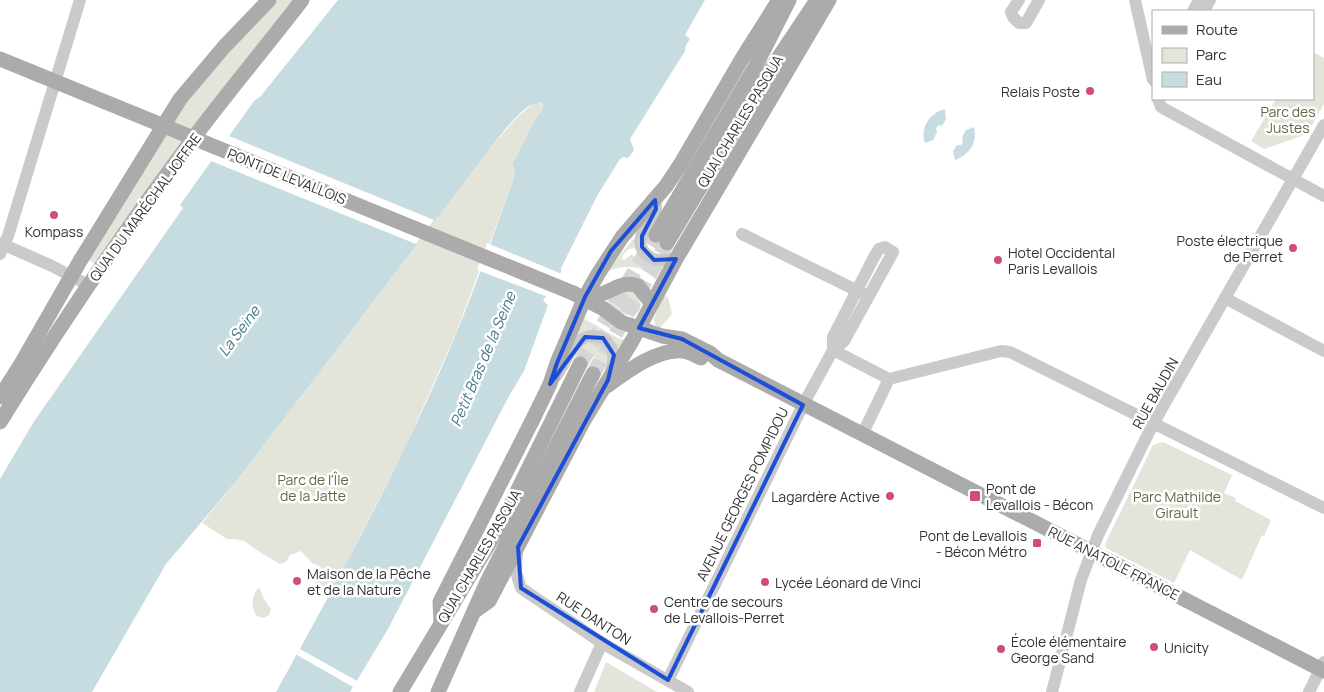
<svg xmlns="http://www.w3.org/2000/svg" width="1324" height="692" font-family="Manrope,sans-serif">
  <rect width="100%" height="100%" fill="#fff"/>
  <g fill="#e3e5da">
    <path d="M276 0H294L95 264 87 259 185 102Z"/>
    <path d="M1313 52 1324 58V104L1307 134 1264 149 1251 141 1276 99H1313Z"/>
    <path d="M535 102 541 103 543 109 535 119 512 165 515 169 514 178 456 333 406 446 332 591 315 584 321 567 312 563 301 551 290 555 286 562 280 564 261 553 244 541 234 539H227L202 523 238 479 489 150 516 118Z"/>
    <path d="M634 238 636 247 629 249 622 256V259L624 260 632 254 640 263 648 262 655 266 663 267 656 280C641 265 629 264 608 271Z"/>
    <path d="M625 290 636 293C652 320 619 322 607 300Z"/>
    <path d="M663 296 668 297 672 314 660 328 655 325 654 319Z"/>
    <path d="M583 318 618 338 625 340 618 350 614 341 575 337Z"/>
    <path d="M597 341 607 348V364L603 371 595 357 583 353 573 356 583 343Z"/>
    <path d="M1163 442 1232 475 1224 493 1236 498 1235 501 1271 520 1264 536 1262 535 1242 580 1190 550 1174 583 1106 548 1105 544 1153 445Z"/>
    <path d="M258 588 260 589 264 599 271 609 269 615 264 618 257 616C250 607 252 597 258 588Z"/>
    <path d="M606 662 657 692H594Z"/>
  </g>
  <g fill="#c6dce0">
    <path d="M338 0H705L685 35 690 39 686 45 685 51 630 139 634 150 628 158 623 157 620 159 597 196 561 268V272L543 301 548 305 524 371 509 396 388 629 350 692H276C341 575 405 457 456 334 477 283 495 230 514 178L515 169 512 165 535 119 543 109 542 103C526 98 498 139 489 150L238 479 166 564 92 692H0V479L33 423 183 208 180 205 254 101 260 97Z"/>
    <path d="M945 109 946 119 942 126 939 125 936 128 937 132 933 140 925 143C920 128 929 113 945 109Z"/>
    <path d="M974 127C978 143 969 155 955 160L953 151 957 145H961L963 142 962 137 966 130Z"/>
  </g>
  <g fill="#fff">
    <path d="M229 136 434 220 416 244 211 161Z"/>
    <path d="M487 243 562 274 548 297 477 270Z"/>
    <path d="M300 649 357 681 353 687 297 655Z"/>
  </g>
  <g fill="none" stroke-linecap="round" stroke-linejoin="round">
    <g stroke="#d6d6d6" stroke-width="15" stroke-dasharray="15 8" stroke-linecap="butt">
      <path d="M580 364 656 235"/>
      <path d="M593 374 667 243"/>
    </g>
    <g stroke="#cacaca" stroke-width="12">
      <path d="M1019 0 1011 12 1013 17 1019 23H1026L1039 0"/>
      <path d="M1135 0 1153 80"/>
      <path d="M1193 11 1199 0"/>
      <path d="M1204 11 1210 0"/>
      <path d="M1158 99 1161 107 1324 196"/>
      <path d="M655 200C655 202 656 205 656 208 655 221 629 238 646 254 655 263 665 260 676 259"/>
      <path d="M742 234 864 294"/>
      <path d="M0 243 52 266 88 285"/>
      <path d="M0 254 8 236 80 0"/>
      <path d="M1225 298 1324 351"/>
      <path d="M833 350 889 379"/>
      <path d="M556 376C567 363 572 335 594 336 599 336 604 338 607 342 615 351 614 360 611 371"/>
      <path d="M889 379 1001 351 1010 352 1324 508"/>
      <path d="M862 435 889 379"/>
      <path d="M517 548 516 572 521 588 602 643 688 692"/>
      <path d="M668 680 803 405 833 350 844 341 893 252 885 247 879 249 874 257 833 337V350"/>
      <path d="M580 692 602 643"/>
      <path d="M1052 692 1081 580 1098 535 1153 424 1324 125"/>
      <path d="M1309 692 1324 662"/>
    </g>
    <g stroke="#ababab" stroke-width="15">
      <path d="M656 235 755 67 789 0"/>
      <path d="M667 243 769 72 817 0"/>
      <path d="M573 293 604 309 621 322 662 336 682 339 710 353 718 360 1324 671"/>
      <path d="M585 297C591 296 598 295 604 293 617 288 624 281 638 286L652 304"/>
      <path d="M607 386C626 372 658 348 683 351 690 352 695 355 701 358"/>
      <path d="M0 397 21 364 80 261 180 99 224 47 269 0"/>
      <path d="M0 422C60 325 124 231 192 140 227 93 266 47 302 0"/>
      <path d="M475 611 489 601 584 420 632 341 676 259 829 0"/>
      <path d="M441 622 440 602 533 419 550 384 557 363 585 297 598 274 622 237 666 186 680 165 743 57 779 0"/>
      <path d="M400 692 501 524 580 364"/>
      <path d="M438 692 486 584 593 374"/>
    </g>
    <path stroke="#ababab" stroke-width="15" d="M0 59 573 293"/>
  </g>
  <path fill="none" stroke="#1d4ed8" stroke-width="4" stroke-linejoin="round" d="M655 200 656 209 642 236V247L654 260 676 259 639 328 682 339 803 405 668 680 521 588 518 547 608 380 614 355 603 338 585 337 550 384 557 363 585 297 611 251Z"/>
  <g fill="#d04e73" stroke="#fff" stroke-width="2">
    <circle cx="1090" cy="91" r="5"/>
    <circle cx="54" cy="215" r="5"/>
    <circle cx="1293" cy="248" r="5"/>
    <circle cx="998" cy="260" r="5"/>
    <circle cx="890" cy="496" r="5"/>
    <rect x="969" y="490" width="12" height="12" rx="2.5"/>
    <rect x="1032" y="538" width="10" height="10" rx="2.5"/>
    <circle cx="297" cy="581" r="5"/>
    <circle cx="765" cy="582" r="5"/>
    <circle cx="654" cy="609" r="5"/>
    <circle cx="1154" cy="647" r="5"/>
    <circle cx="1001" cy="649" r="5"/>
  </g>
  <g text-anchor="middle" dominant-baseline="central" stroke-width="5" stroke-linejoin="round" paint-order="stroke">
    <g font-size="14" fill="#333" stroke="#fff" text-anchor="start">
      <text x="1080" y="91" text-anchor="end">Relais Poste</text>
      <text x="54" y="231" text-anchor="middle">Kompass</text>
      <text x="1283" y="240" text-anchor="end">Poste électrique<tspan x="1283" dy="16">de Perret</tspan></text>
      <text x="1008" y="252">Hotel Occidental<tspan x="1008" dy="16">Paris Levallois</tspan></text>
      <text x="986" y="488">Pont de<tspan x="986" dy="16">Levallois - Bécon</tspan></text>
      <text x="880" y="496" text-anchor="end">Lagardère Active</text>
      <text x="1027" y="535" text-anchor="end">Pont de Levallois<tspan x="1027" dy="16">- Bécon Métro</tspan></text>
      <text x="307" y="573">Maison de la Pêche<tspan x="307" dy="16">et de la Nature</tspan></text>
      <text x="775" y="582">Lycée Léonard de Vinci</text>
      <text x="664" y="601">Centre de secours<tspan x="664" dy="16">de Levallois-Perret</tspan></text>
      <text x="1011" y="641">École élémentaire<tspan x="1011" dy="16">George Sand</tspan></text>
      <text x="1164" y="647">Unicity</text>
    </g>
    <g font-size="14" fill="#5e6a45" stroke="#fff">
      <text x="1288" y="111">Parc des<tspan x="1288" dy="16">Justes</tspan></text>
      <text x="313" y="479">Parc de l'Île<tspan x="313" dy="16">de la Jatte</tspan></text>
      <text x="1177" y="496">Parc Mathilde<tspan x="1177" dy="16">Girault</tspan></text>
    </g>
    <g font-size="14" fill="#333" stroke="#fff">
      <text transform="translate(740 121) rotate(-59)">QUAI CHARLES PASQUA</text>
      <text transform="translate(287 176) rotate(22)">PONT DE LEVALLOIS</text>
      <text transform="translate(145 207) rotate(-54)">QUAI DU MARÉCHAL JOFFRE</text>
      <text transform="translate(1155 393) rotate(-61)">RUE BAUDIN</text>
      <text transform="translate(742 494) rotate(-64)">AVENUE GEORGES POMPIDOU</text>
      <text transform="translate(479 556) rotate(-60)">QUAI CHARLES PASQUA</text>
      <text transform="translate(1114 563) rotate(27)">RUE ANATOLE FRANCE</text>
      <text transform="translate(594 618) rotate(33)">RUE DANTON</text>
    </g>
    <g font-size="15" font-style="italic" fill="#477a86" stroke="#fff">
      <text transform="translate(239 331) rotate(-53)">La Seine</text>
      <text transform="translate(483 359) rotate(-67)">Petit Bras de la Seine</text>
    </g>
  </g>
  <rect x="1152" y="10" width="162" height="90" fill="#ffffff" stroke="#adadad"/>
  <rect x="1162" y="26" width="25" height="8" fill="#ababab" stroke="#adadad"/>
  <text x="1196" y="35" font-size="15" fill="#333333">Route</text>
  <rect x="1162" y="48" width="25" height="15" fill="#e3e5da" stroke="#adadad"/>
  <text x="1196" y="60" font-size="15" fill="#333333">Parc</text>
  <rect x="1162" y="72" width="25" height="15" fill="#c6dce0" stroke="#adadad"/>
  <text x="1196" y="85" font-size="15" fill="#333333">Eau</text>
</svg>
